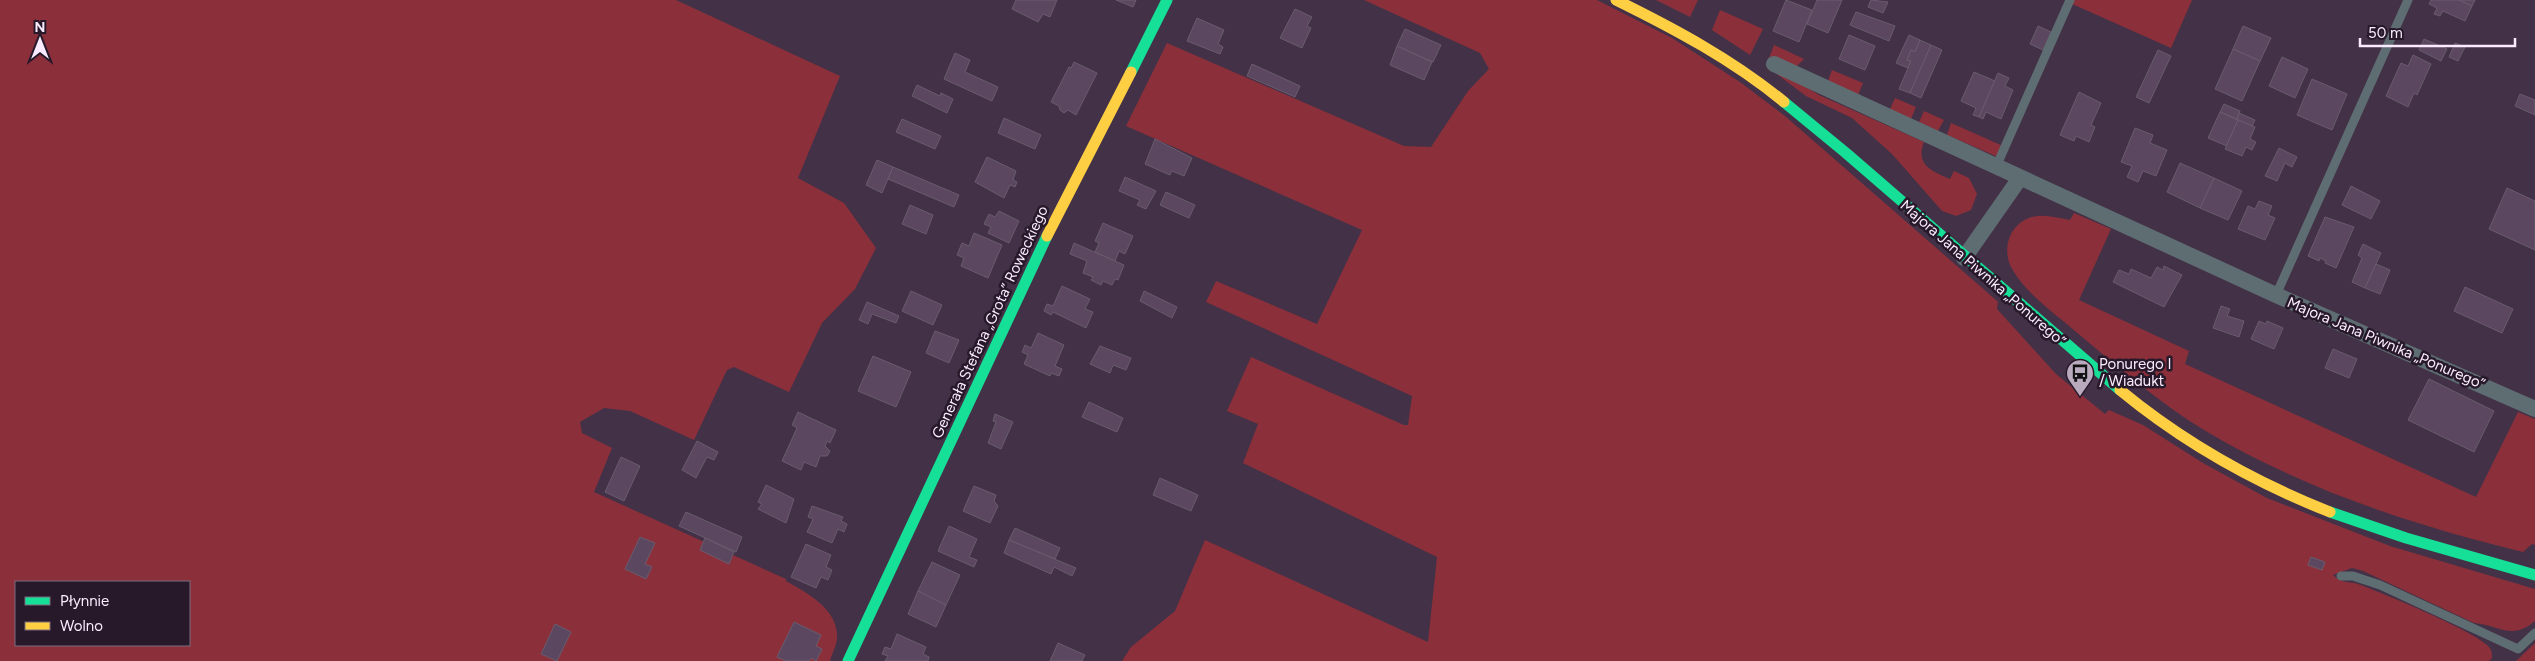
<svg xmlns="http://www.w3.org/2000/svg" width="2535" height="661" font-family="Figtree,sans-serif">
  <rect width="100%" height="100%" fill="#423147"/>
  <g fill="#8b303a" fill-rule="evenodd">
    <path d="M0 0H676L840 76 798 178 844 203 876 248 855 289 822 323 789 392 734 367 727 370 694 440 630 411 604 408 580 422 582 433 612 448 594 492 786 579V581C807 593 839 609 837 639 836 646 832 654 830 661H0ZM16 582H189V645H16Z"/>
    <path d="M1364 0H1597L1672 38 1740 82 1785 116 1996 300 1998 302 1997 309 2056 374 2105 414 2109 410 2143 425 2203 463 2267 498 2390 546 2535 589V621C2512 641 2499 625 2474 623L2363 571 2352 568 2333 575C2341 584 2351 581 2361 585 2384 594 2477 632 2489 647 2492 650 2492 654 2492 658L2489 661H1122L1131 647 1175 611 1205 540 1428 642 1437 557 1243 463 1258 424 1227 411 1251 357 1404 425H1408L1412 396 1206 302 1216 281 1317 324 1362 230 1126 126 1167 43 1404 146 1431 147 1468 91 1489 69 1480 53Z"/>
    <path d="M1656 0H1698L1690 17Z"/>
    <path d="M2071 0H2192L2171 48 2070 3Z"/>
    <path d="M1720 10 1763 29 1750 55 1712 30Z"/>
    <path d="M1774 45 1804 59 1796 67 1772 65 1819 95 1924 142C1915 165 1932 171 1950 179L1954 171 1969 178 1977 194 1971 210 1956 216 1942 211 1892 154 1852 118 1806 96 1766 66Z"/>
    <path d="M1832 70 1863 83 1858 95 1828 81Z"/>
    <path d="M1895 98 1916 107 1911 119 1890 109Z"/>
    <path d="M1924 111 1944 120 1938 131 1919 122Z"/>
    <path d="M1951 123 2003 146 1998 157 1947 135Z"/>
    <path d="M2074 213 2111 229 2079 300 2189 351 2185 364 2476 497 2518 412 2535 419V545L2532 544 2523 552C2412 525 2303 489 2204 430 2158 402 2117 366 2075 331 2054 313 2025 293 2011 267 2005 255 2006 239 2015 228 2030 210 2050 216 2070 220Z"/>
    <path d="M2535 643V661H2516Z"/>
  </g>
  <g fill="#5b4860" stroke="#6a5b6e">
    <path d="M1016 0H1057L1050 17 1043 14 1038 22 1012 9Z"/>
    <path d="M1116 0H1136L1133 7Z"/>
    <path d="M1786 0 1812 10 1799 42 1773 31Z"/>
    <path d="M1817 0H1842L1828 33 1807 24Z"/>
    <path d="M1871 0 1888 2 1883 13 1868 7Z"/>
    <path d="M2431 0H2459L2472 6 2465 21 2443 11 2440 16 2434 14 2437 8 2429 4Z"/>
    <path d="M2459 0H2475L2472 6Z"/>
    <path d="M1295 9 1312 17 1307 26 1311 28 1302 48 1280 38Z"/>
    <path d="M1856 12 1895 26 1889 41 1850 25Z"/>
    <path d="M1197 18 1224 30 1218 44 1223 47 1220 54 1187 41Z"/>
    <path d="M2038 26 2051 32 2043 50 2030 44Z"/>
    <path d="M2243 26 2271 38 2260 61 2233 49Z"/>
    <path d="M1405 29 1441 45 1433 62 1397 46Z"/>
    <path d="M1849 35 1875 46 1865 70 1839 59Z"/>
    <path d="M1909 35 1920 40 1915 52 1911 50 1907 60 1911 61 1908 68 1896 63Z"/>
    <path d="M2424 39 2447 49 2441 61 2419 50Z"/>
    <path d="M1920 40 1931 45 1910 93 1899 89 1911 61 1907 60 1911 50 1915 52Z"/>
    <path d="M2455 43 2465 47 2458 61 2449 57Z"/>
    <path d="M1931 45 1942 50 1921 98 1910 93Z"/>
    <path d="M1397 46 1432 62 1424 80 1390 65Z"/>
    <path d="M2233 49 2260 61 2242 101 2215 89Z"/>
    <path d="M2158 50 2171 56 2149 103 2136 97Z"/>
    <path d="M955 53 970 60 965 72 998 87 992 101 944 79Z"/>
    <path d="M2413 55 2431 64 2417 95 2414 93 2408 107 2386 96 2401 63 2408 66Z"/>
    <path d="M2282 57 2308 69 2295 98 2269 86Z"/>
    <path d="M1074 62 1097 73 1076 115 1068 110 1064 113 1060 110 1059 106 1051 102 1069 67 1071 68Z"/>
    <path d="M1252 64 1300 86 1295 97 1247 76Z"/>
    <path d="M1974 72 1995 81 1979 117 1973 115 1976 108 1961 101Z"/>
    <path d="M1998 73 2009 78 2005 86 2013 90 2001 119 1986 112 1983 119 1979 117Z"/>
    <path d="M2312 79 2347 94 2332 130 2297 115Z"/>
    <path d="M917 85 940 96 941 93 953 99 947 113 912 96Z"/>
    <path d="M2079 92 2101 103 2091 125 2095 127 2089 142 2076 136 2074 141 2060 135Z"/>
    <path d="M2520 94 2535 100V115L2515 106Z"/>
    <path d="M2224 104 2240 111 2237 119 2220 112Z"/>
    <path d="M2220 112 2238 120 2227 146 2208 138Z"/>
    <path d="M2239 113 2255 120 2252 126 2237 119Z"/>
    <path d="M1004 118 1041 135 1035 149 998 133Z"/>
    <path d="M902 119 941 136 935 149 896 132Z"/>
    <path d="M2238 120 2255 127 2250 139 2256 142 2252 150 2246 147 2242 156 2225 149Z"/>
    <path d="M2135 128 2153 135 2150 143 2167 150 2156 176 2143 171 2138 182 2127 177 2132 166 2121 162Z"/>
    <path d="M1155 139 1192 158 1184 176 1172 171 1170 175 1145 164Z"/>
    <path d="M2279 148 2297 157 2292 167 2285 163 2277 181 2265 176Z"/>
    <path d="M987 157 1016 171 1013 180 1017 182 1015 187 1010 185 1004 198 975 182Z"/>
    <path d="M877 160 893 167 882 193 866 185Z"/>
    <path d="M2180 163 2214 178 2200 208 2167 192Z"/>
    <path d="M893 167 959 195 954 207 888 179Z"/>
    <path d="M1125 177 1156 191 1146 209 1137 205 1140 200 1119 191Z"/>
    <path d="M2214 178 2242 191 2228 220 2200 208Z"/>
    <path d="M2351 186 2380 201 2371 219 2342 205Z"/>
    <path d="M2507 188 2535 201V250L2489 229Z"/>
    <path d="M1166 192 1195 205 1189 218 1160 205Z"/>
    <path d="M2259 201 2272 206 2268 215 2275 218 2265 240 2238 229 2248 206 2255 209Z"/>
    <path d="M910 205 933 215 926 234 902 224Z"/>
    <path d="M999 211 1019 221 1009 243 988 233 991 227 984 224 989 214 995 217Z"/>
    <path d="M2325 217 2354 227 2336 268 2325 263 2326 261 2320 258 2319 261 2308 256Z"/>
    <path d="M1103 223 1133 236 1125 254 1119 251 1115 261 1095 252 1099 243 1095 241Z"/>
    <path d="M974 233 1002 245 988 278 961 266 964 258 957 255 962 243 969 246Z"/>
    <path d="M1074 243 1124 265 1118 280 1115 279 1112 285 1103 281 1101 285 1091 280 1093 277 1083 273 1087 261 1070 254Z"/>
    <path d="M2363 244 2381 253 2365 288 2352 282 2362 258 2358 255Z"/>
    <path d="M2376 264 2390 270 2380 294 2365 288Z"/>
    <path d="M2164 266 2182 275 2164 307 2113 282 2119 270 2129 274 2131 269 2151 278 2157 267 2163 270Z"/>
    <path d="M1062 286 1090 299 1085 309 1093 312 1086 328 1053 312 1051 315 1044 311 1047 304 1053 306Z"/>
    <path d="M2465 287 2513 309 2502 333 2454 311Z"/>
    <path d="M911 291 942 305 933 325 902 311Z"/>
    <path d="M1144 291 1177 307 1172 318 1140 301Z"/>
    <path d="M867 302 899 316 896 323 872 314 868 324 859 320Z"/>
    <path d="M2221 306 2230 309 2227 316 2244 321 2239 337 2213 328Z"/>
    <path d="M2259 321 2266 324 2267 321 2283 328 2274 349 2251 339Z"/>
    <path d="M935 331 959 340 949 363 926 353Z"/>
    <path d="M1038 333 1064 345 1055 366 1062 369 1059 376 1051 373 1050 376 1024 364 1028 355 1022 352 1025 345 1031 348Z"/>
    <path d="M1100 346 1131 358 1126 370 1113 365 1110 373 1090 364Z"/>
    <path d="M2333 349 2357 359 2349 378 2325 368Z"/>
    <path d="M873 356 911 372 896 407 858 391Z"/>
    <path d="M2429 379 2494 411 2474 452 2408 420Z"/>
    <path d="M1089 402 1123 418 1117 432 1082 417Z"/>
    <path d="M798 412 836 430 830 443 827 441 825 446 830 451 827 456H820L816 467 804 462 801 470 782 461 797 428 792 425Z"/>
    <path d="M995 414 1013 422 1001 449 988 443 996 422 993 421Z"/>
    <path d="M697 441 718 452 714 460 707 457 696 478 682 470Z"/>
    <path d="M621 457 640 466 624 501 605 492Z"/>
    <path d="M1160 478 1198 495 1191 511 1153 495Z"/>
    <path d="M766 485 794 499 786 523 758 509 762 504 758 502Z"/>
    <path d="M974 486 996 495 994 501 998 506 990 523 963 511Z"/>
    <path d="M812 506 843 517 841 521 847 524 844 532 838 529 832 543 807 532 813 519 808 517Z"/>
    <path d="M686 512 742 537 736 552 679 526Z"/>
    <path d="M949 526 977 539 969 557 977 560 974 567 938 551Z"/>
    <path d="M1015 528 1060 548 1055 559 1009 540Z"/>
    <path d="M640 537 655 543 645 564 652 567 646 579 625 569Z"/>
    <path d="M705 538 734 552 729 564 700 550Z"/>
    <path d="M1009 540 1076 568 1072 576 1054 567 1051 574 1004 553Z"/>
    <path d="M806 544 831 555 826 567 832 570 828 580 821 577 816 588 791 577Z"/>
    <path d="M2311 557 2325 562 2322 570 2308 565Z"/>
    <path d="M932 562 960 575 946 605 918 591Z"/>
    <path d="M918 591 946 605 936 627 908 614Z"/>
    <path d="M794 622 821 635 816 646 822 649 816 661 811 658 809 661H786L777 657Z"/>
    <path d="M555 624 571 632 557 661 541 654Z"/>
    <path d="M897 634 926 647 923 654 929 657 928 661H885L888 656 882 654 885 647 891 649Z"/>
    <path d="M1058 643 1085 655 1082 661H1050Z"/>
  </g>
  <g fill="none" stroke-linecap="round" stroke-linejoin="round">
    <g stroke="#5e6d72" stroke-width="9">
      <path d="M1996 167 2070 0"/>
      <path d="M2276 295 2408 0"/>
      <path d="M2341 576H2353L2380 585 2518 649 2535 633"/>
    </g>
    <g stroke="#5e6d72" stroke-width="16">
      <path d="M1774 64 2276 295 2535 409"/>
      <path d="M1964 258 2020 178"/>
    </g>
    <g stroke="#16e098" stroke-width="11">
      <path d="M1131 72 1167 0"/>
      <path d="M1784 102 1846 153 2120 390"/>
      <path d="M2330 512 2406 538 2535 575"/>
      <path d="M848 661 1047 236"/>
    </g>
    <g stroke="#ffcf43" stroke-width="11">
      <path d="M1616 0C1675 29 1733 60 1784 102"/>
      <path d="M1047 236 1131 72"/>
      <path d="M2120 390C2183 442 2254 482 2330 512"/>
    </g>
  </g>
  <defs>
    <g id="bus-pin" transform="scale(1.4375)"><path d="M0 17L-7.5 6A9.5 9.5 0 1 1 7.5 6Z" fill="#baaabe" stroke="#27192a"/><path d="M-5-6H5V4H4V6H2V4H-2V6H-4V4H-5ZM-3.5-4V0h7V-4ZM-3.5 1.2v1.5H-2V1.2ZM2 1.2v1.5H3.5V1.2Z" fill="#111"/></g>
  </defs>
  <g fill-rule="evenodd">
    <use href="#bus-pin" x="2080" y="373"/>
  </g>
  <g text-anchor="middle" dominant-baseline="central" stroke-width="5" stroke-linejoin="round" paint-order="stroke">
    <g font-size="15" fill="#faebfe" stroke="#27192a">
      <text transform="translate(1983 273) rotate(41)">Majora Jana Piwnika „Ponurego”</text>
      <text transform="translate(990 322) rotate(-65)">Generała Stefana „Grota” Roweckiego</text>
      <text transform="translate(2386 343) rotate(23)">Majora Jana Piwnika „Ponurego”</text>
    </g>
    <g font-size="15" fill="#faebfe" stroke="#27192a" text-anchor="start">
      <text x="2099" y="364">Ponurego I<tspan x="2099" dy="17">/ Wiadukt</tspan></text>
    </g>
  </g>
  <rect x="15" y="581" width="175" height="65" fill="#27192a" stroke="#7b6d7f"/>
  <rect x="25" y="597" width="25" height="8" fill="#16e098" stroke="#7b6d7f"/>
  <text x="60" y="606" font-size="15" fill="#faebfe">Płynnie</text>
  <rect x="25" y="622" width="25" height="8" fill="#ffcf43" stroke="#7b6d7f"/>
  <text x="60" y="631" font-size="15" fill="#faebfe">Wolno</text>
  <g transform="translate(40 40)" stroke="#27192a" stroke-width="4" paint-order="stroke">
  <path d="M0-4L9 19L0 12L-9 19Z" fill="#faebfe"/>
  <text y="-8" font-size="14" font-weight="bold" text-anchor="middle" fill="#faebfe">N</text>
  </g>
  <path d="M2360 38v8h155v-8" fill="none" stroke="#faebfe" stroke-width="2.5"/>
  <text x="2368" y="38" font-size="15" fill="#faebfe" stroke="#27192a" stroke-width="4" paint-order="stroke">50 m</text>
</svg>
